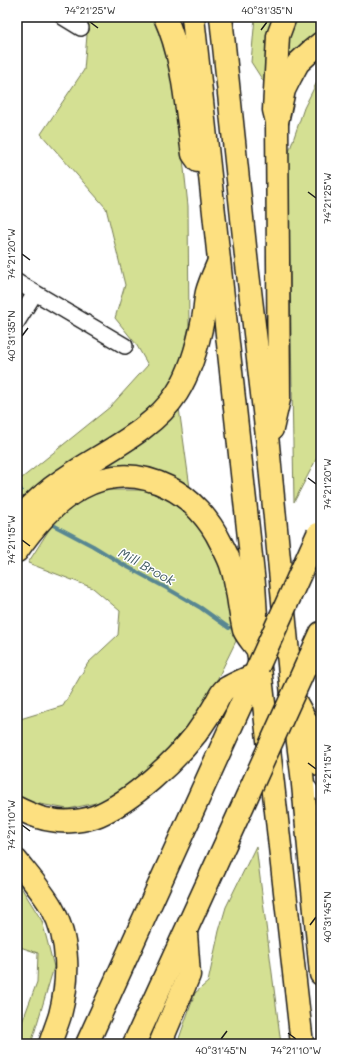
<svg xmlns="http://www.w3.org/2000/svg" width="338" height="1061" font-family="Mali,sans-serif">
  <rect width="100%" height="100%" fill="#fff"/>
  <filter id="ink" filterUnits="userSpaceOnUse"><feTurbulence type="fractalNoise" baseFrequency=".025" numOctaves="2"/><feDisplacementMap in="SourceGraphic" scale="8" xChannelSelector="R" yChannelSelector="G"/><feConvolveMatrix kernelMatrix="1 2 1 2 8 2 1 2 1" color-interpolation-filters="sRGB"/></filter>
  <g filter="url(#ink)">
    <g fill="#d4e093" stroke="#787e58">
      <path d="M71 17H154L172 55 188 206 189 326 176 384 112 440 17 510V482L110 407 148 365 136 344 115 318 125 285 106 208 41 134 84 70 87 35Z"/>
      <path d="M255 17H275L267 87 251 62Z"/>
      <path d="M297 17H321V34L286 63 288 39Z"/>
      <path d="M321 74V450L294 502 288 155 304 108Z"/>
      <path d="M179 408 190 488 158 471 115 468 89 475Z"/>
      <path d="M102 490H144L175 501 214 546 234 609 236 641 214 686 184 741 119 798 68 809 17 800V720L63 706 88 663 118 635 120 611 93 588 28 563 59 514Z"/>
      <path d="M256 846 281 1044H177L195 993 208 982 219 931 226 907Z"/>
      <path d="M17 881 42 921 54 967 31 1044H17V1036L37 982 38 953 17 946Z"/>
    </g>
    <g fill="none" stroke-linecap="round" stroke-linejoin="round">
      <g stroke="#598792" stroke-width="4">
        <path d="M17 484 21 490"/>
        <path d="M53 525 93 546 124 565 170 590 201 608 229 628"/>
        <path d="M320 721 321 723"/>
      </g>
      <g stroke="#1c1c1c" stroke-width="11">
        <path id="service" d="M308 781 321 798"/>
      </g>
      <g stroke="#1c1c1c" stroke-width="18">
        <g id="minor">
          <path d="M63 17 81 28"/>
          <path d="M17 282 125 346"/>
          <path d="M17 322 35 293"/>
        </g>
      </g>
      <g stroke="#1c1c1c" stroke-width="25">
        <g id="trunk">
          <path d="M165 17C184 59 186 109 193 154L198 161"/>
          <path d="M193 17 222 288 254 584 258 650 302 1044"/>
          <path d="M221 17 246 256 268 445 292 695 302 774 321 974"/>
          <path d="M272 429 279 399 277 122 274 110 278 36 285 17"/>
        </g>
      </g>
      <g stroke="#1c1c1c" stroke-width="25">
        <g id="motorway">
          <path d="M277 122 284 90 291 76 298 63 311 51 321 43"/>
          <path d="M17 521C31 505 46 491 64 479 101 453 152 432 177 393 191 371 198 345 203 319 205 310 205 300 207 292 210 281 215 271 219 261"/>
          <path d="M17 551C52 500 104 455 168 487 191 498 210 520 221 543 225 551 230 560 232 568 237 583 238 600 241 615 242 620 243 626 244 630 247 637 254 644 258 650"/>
          <path d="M310 657 321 633"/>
          <path d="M292 695 312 732 317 754 321 765"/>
          <path d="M17 808C28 813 39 819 51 820 66 823 85 821 99 815 133 800 173 763 196 734 203 724 210 714 216 703 218 699 221 693 224 690 228 686 248 678 254 675"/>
          <path d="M17 861C29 876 42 891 52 908 70 940 69 980 60 1015 57 1025 53 1034 50 1044"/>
          <path d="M87 1044 258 667"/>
          <path d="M134 1044 239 814"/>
          <path d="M160 1044 189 975 186 933"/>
        </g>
      </g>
      <use href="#service" stroke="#fff" stroke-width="8"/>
      <use href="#minor" stroke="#fff" stroke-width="15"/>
      <use href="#trunk" stroke="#fde080" stroke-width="22"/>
      <use href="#motorway" stroke="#fde080" stroke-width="22"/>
      <g stroke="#1c1c1c" stroke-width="25" stroke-linecap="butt">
        <g id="motorway-bridge">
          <path d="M258 667 318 534"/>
          <path d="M239 814 310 657"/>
        </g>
      </g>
      <use href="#motorway-bridge" stroke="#fde080" stroke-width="22"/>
    </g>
  </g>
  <path fill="none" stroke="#1c1c1c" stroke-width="1.5" d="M90 22 98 28M261 30 267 22M308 192 316 198M22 254 30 260M22 336 28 328M308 478 316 484M22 540 30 546M308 763 316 769M22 825 30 831M310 925 316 917M288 1033 296 1039M221 1039 227 1031"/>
  <g text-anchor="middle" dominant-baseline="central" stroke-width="3" stroke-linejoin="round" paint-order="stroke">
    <g font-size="13" font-style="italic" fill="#3f5a61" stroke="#fff">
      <text transform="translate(147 566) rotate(29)">Mill Brook</text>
    </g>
  </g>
  <rect width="338" height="1061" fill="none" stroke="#fff" stroke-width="44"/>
  <rect x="22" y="22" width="294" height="1017" fill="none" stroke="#1c1c1c" stroke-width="1.5"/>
  <g font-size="10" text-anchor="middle" fill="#1c1c1c">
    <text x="90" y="14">74°21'25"W</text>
    <text x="267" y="14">40°31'35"N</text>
    <text transform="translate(327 198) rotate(-90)" y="4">74°21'25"W</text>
    <text transform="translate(11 254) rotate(-90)" y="4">74°21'20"W</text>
    <text transform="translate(11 336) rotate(-90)" y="4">40°31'35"N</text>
    <text transform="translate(327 484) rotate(-90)" y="4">74°21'20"W</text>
    <text transform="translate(11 540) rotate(-90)" y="4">74°21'15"W</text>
    <text transform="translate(327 769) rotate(-90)" y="4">74°21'15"W</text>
    <text transform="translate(11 825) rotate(-90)" y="4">74°21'10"W</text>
    <text transform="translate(327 917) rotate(-90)" y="4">40°31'45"N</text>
    <text x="221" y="1054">40°31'45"N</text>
    <text x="296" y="1054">74°21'10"W</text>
  </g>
</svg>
